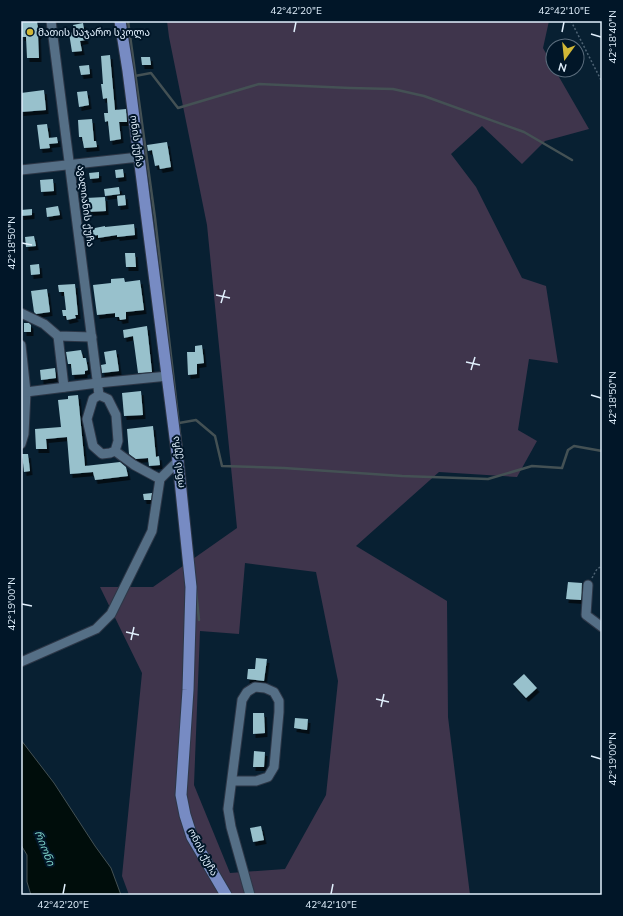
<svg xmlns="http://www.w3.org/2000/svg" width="623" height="916" font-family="Mulish,'Noto Sans Georgian',sans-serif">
  <defs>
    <filter id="shadow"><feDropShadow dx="2.5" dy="4" stdDeviation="0" flood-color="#0009"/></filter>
  </defs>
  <rect width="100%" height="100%" fill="#082032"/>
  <path fill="#3f354c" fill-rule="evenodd" d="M167 21H549L543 48 553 66V70H555L589 129 545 141 522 164 482 126 451 154 476 187 522 278 546 286 558 363 529 359 518 430 537 441 517 477 439 472 356 546 447 601 448 717 470 895H129L122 876 142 673 100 587H153L237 528 207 225 169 37ZM245 563 316 572 338 681 326 795 285 869 230 873 194 785 200 631 239 634Z"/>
  <path fill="#000d0b" stroke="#445154" d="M21 740 54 783 95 846 111 868 121 895H31L27 882V855L21 845Z"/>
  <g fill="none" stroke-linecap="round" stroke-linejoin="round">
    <g stroke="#445154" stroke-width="2.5">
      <path d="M128 21 155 218 182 451"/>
      <path d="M135 76 151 73 178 108 259 84 350 88 393 89 424 96 524 132 572 160"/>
      <path d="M179 423 196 420 215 436 222 466 284 468 402 476 488 479 532 466 562 468 568 450 574 446 602 451"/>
      <path d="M196 591 199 620"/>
    </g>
  </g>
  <g fill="#98c1cc" filter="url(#shadow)">
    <path d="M21 21H37L39 35H38L39 58H27L26 37H22Z"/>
    <path d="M83 23 86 40 80 41 82 51 72 52 69 33 75 32 73 25Z"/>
    <path d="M110 55 115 110 126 109 127 122H119L121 139 110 141 108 121 105 122 104 113H108L107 98 103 99 101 84H103L101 56Z"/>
    <path d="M141 57H150L151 65H142Z"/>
    <path d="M89 65 90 74 81 75 79 66Z"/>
    <path d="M44 90 46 110 21 112V93Z"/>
    <path d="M87 91 89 105 79 107 77 92Z"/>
    <path d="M92 119 94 141H96L97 147 84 148 82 137H79L78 120Z"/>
    <path d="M47 124 49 138 57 137 58 143 49 144 50 148 40 149 37 125Z"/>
    <path d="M167 142 171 167 160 169 159 165 155 166 152 150 148 151 147 145Z"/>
    <path d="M123 169 124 177 116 178 115 170Z"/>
    <path d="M99 172V178L90 179 89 173Z"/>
    <path d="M53 179 54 191 41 192 40 180Z"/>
    <path d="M119 187 120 194 105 196 104 189Z"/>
    <path d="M125 195 126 205 118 206 117 196Z"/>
    <path d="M105 197 106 211 87 212 86 198Z"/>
    <path d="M58 206 60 215 47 217 46 208Z"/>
    <path d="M32 209V215L21 216V210Z"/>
    <path d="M134 224 135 235 117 237V235L98 238V235L91 236 90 229 105 226V227Z"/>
    <path d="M34 236 36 246 26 247 25 237Z"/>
    <path d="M125 253H135L136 267H126Z"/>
    <path d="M39 264 40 274 31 275 30 265Z"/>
    <path d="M124 278 125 282 140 280 144 310 126 312V319L120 320 119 317H115V313L97 315 93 285 111 283V279Z"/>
    <path d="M75 284 78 315H75L76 318 67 320 66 316H63L62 310H66L64 292H59L58 285Z"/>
    <path d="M47 289 50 312 36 314 34 312 31 291Z"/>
    <path d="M24 323H29L31 325V332H24Z"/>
    <path d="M147 326 152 372 138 373 133 336 124 338 123 330Z"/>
    <path d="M202 345 204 363 197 364V374L188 375 187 352H195V346Z"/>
    <path d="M81 350 83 358H86L88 370 85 371V374L72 375 71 364H68L66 352Z"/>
    <path d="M116 350 119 371 102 373 101 365 106 364 104 352Z"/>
    <path d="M55 368 56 378 41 380 40 370Z"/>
    <path d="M141 391 143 415 124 416 122 393Z"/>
    <path d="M78 395 85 466 120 462 126 467 128 476 95 480 93 472 70 474 67 437 46 439 47 449H36L35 429 61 427 58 400 68 399V396Z"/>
    <path d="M153 426 156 457 159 456 160 465 149 466 148 458 136 459 129 454 127 429Z"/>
    <path d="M22 454H28L30 471 24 472Z"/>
    <path d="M152 493 151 500H144L143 494Z"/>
    <path d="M568 582 582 583 581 600 566 599Z"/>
    <path d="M256 658 267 659 264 681 247 679 248 669H255Z"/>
    <path d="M524 674 537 688 526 698 513 684Z"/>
    <path d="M253 713H264L265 733 253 734Z"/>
    <path d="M295 718 308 719 307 730 294 728Z"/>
    <path d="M254 751 265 752 264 767H253Z"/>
    <path d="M261 826 264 840 253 842 250 828Z"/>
  </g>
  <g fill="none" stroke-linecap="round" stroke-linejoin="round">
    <g stroke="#2d3747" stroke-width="11">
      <g id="minor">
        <path d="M51 21 99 395 93 399 87 419 93 446 102 454 110 453 115 451 118 441 116 415 108 399 99 395"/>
        <path d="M21 170 139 157"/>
        <path d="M21 313 44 324 58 336 92 337"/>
        <path d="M58 336 64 387"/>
        <path d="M21 345 26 392 24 434 21 444"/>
        <path d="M26 392 98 383 168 376"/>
        <path d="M115 451 134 465 160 479"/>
        <path d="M588 585 586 615 602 627"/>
        <path d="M21 662 96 629 111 614 152 531 160 479 178 461"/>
        <path d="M232 781H256L268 777 274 767 279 712V701L274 692 265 688 255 687 247 692 242 700 228 809 231 827 250 895"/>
      </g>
    </g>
    <g stroke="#2d3747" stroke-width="13">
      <path id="major" d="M120 21 128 71 178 461 191 587 188 690 181 795 185 815 192 837 226 895"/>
    </g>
    <g stroke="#4e6374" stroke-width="1.5" stroke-dasharray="2 2" stroke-linecap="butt">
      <path d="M571 21 602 82"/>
      <path d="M592 578 597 569 602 566"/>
    </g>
    <use href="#minor" stroke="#556f86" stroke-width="9"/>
    <use href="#major" stroke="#778bc3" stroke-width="11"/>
  </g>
  <path fill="none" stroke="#e1f0fd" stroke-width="1.5" d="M294 32 296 22M562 32 564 22M591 34 601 37M22 243 32 245M216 295 230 298M221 303 225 290M466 362 480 365M471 370 475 357M591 395 601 398M22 604 32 606M126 632 139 635M131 640 134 627M376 699 389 702M381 707 384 694M591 756 601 759M63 894 65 884M331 894 333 884"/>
  <circle fill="#d1b736" stroke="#011628" stroke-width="1.5" cx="30" cy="32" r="4"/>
  <g text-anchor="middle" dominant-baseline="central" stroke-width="4" stroke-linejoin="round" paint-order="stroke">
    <g font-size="10" fill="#e1f0fd" stroke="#011628" text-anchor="start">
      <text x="38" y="32">მათის საჯარო სკოლა</text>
    </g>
    <g font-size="10" fill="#e1f0fd" stroke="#011628">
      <text transform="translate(137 141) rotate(83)">ონის ქუჩა</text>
      <text transform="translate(86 206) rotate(83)">ავალიანის ქუჩა</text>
      <text transform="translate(178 462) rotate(-96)">ონის ქუჩა</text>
      <text transform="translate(203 852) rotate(62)">ონის ქუჩა</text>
    </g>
    <g font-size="11" font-style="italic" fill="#7ed3c8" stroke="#011628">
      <text transform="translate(45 848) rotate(68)">რიონი</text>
    </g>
  </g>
  <rect width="623" height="916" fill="none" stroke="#011628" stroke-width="44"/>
  <g transform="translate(565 58) rotate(195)"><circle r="19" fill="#011628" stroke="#5b6d7d"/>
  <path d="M0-3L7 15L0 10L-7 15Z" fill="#d1b736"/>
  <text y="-6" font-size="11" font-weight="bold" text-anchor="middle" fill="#e1f0fd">N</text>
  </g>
  <rect x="22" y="22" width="579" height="872" fill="none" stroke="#e1f0fd" stroke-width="1.5"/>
  <g font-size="10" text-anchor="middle" fill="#e1f0fd">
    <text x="296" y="14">42°42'20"E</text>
    <text x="564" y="14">42°42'10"E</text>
    <text transform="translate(612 37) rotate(-90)" y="4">42°18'40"N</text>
    <text transform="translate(11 243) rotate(-90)" y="4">42°18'50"N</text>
    <text transform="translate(612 398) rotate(-90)" y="4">42°18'50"N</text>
    <text transform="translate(11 604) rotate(-90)" y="4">42°19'00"N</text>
    <text transform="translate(612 759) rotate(-90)" y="4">42°19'00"N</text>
    <text x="63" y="908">42°42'20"E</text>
    <text x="331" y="908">42°42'10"E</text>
  </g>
</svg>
